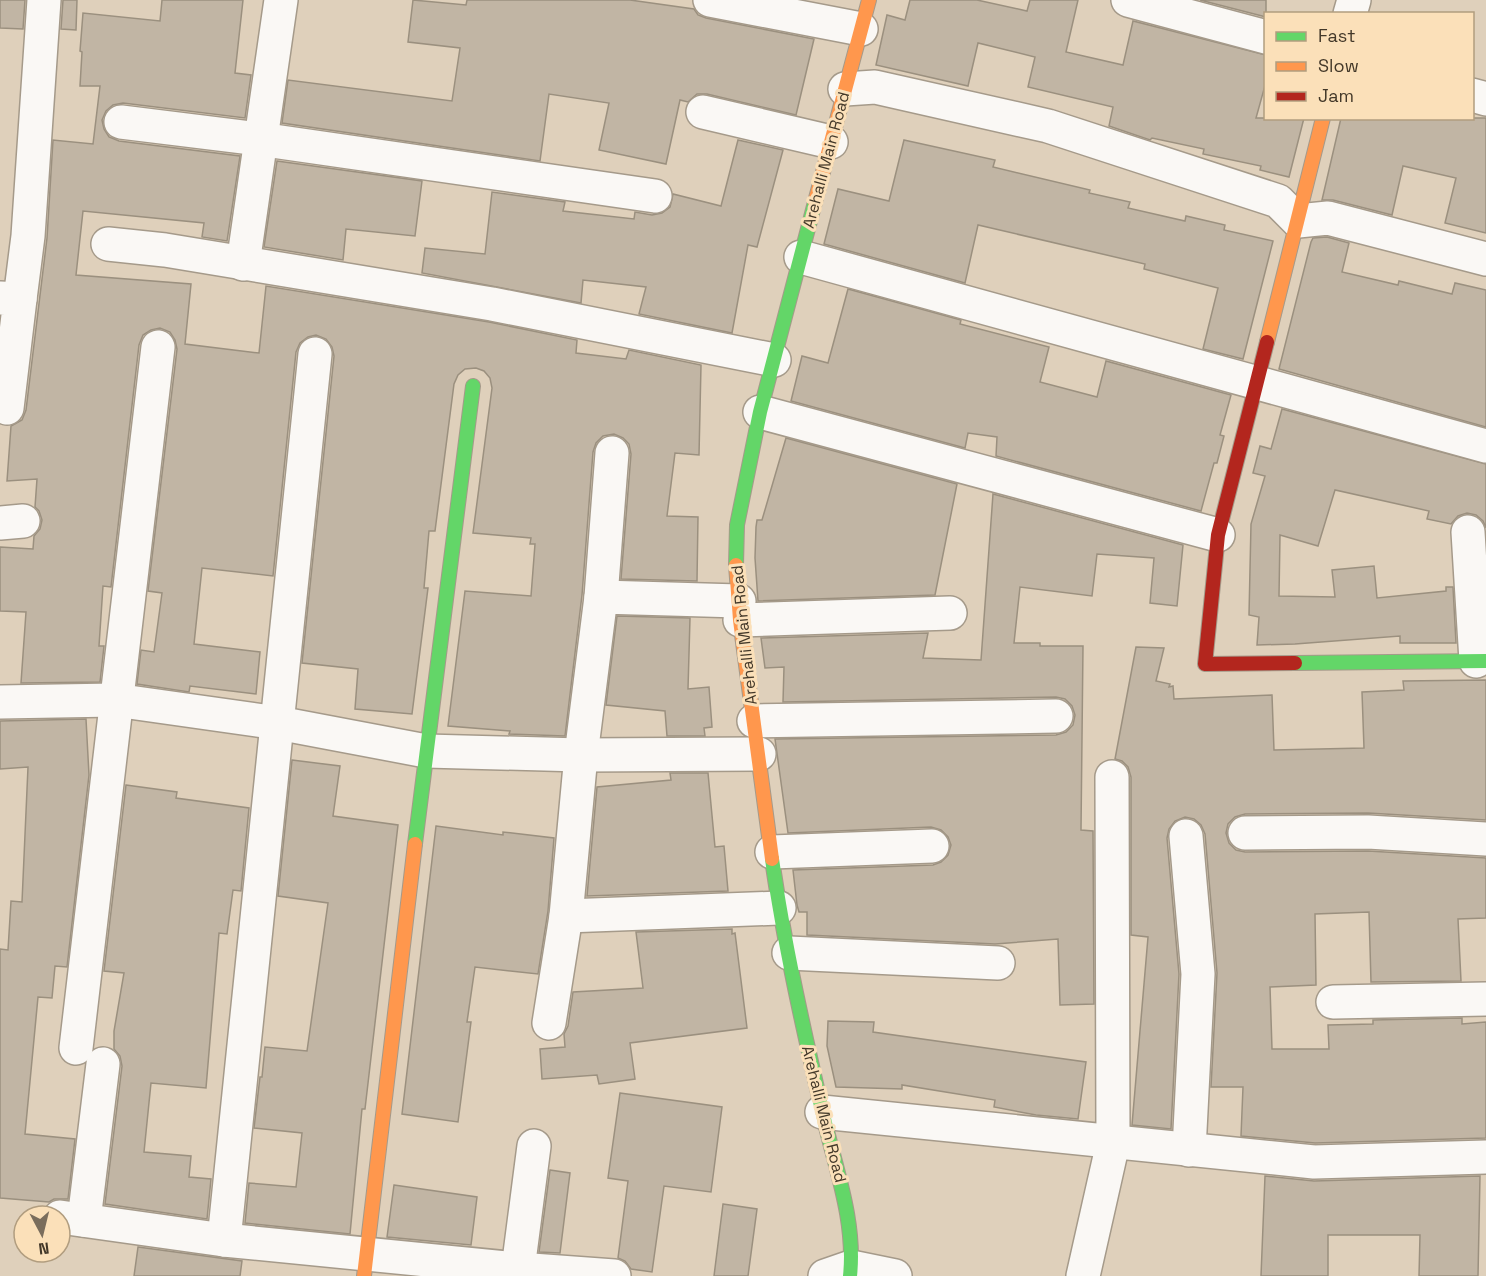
<svg xmlns="http://www.w3.org/2000/svg" width="1486" height="1276" font-family="'Space Grotesk',sans-serif">
  <rect width="100%" height="100%" fill="#dfd0bb"/>
  <g fill="#c1b5a4" stroke="#9b907f" stroke-width="1.5">
    <path d="M0 0H25L23 29 0 28Z"/>
    <path d="M63 0H77L76 30 61 29Z"/>
    <path d="M162 0H243L235 73 251 75 245 118 123 103 113 105 106 111 102 120 104 129 109 137 119 141 240 156 227 241 202 237 204 223 83 211 76 275 191 284 185 344 259 353 266 286 489 322 577 340 576 353 626 359 629 350 701 365 699 455 675 453 667 516 698 517 697 581 621 579 631 454 629 444 623 438 614 434 603 436 596 443 593 452 582 595 565 736 509 734 510 731 448 726 465 591 531 596 535 544H530L531 538 473 533 492 388 490 378 484 371 476 368 465 369 458 375 454 384 435 531H429L424 588H428L412 714 355 709 358 669 302 663 334 356 332 347 326 339 316 335 308 337 300 343 296 352 273 576 202 568 194 644 260 652 256 694 190 686 189 692 137 684 141 650 154 652 162 593 148 591 177 349 175 340 170 332 160 328 151 330 143 335 139 345 111 587 103 586 99 646H104L100 682 21 683 26 612 0 611V547L33 549 34 536 40 529 42 520 39 511 35 507 37 479 7 481 11 426 22 420 26 410 47 238 53 140 93 144 100 86H80L82 52 80 51 83 13 160 21Z"/>
    <path d="M413 0 466 5 467 0H630L694 9 698 15 706 18 814 39 796 115 707 94H697L688 102 680 100 666 164 599 150 609 103 549 94 540 161 282 123 288 80 452 101 460 48 408 42Z"/>
    <path d="M910 0H977L1027 11 1030 0H1078L1066 52 1123 65 1133 21 1266 55V82L1256 118H1304L1289 177 1260 170 1261 166 1203 154 1204 149 1152 138 1150 140 1109 126 1113 107 1028 87 1035 57 978 43 968 86 876 65 887 15 905 20Z"/>
    <path d="M1200 0H1266V17Z"/>
    <path d="M1341 118H1486V233L1445 223 1456 178 1403 166 1392 215 1333 200H1322Z"/>
    <path d="M738 140 783 150 757 247 748 245 732 333 639 314 646 287 583 280 581 303 422 273 425 248 485 254 492 192 565 202 563 211 634 219 635 212 652 215 662 213 670 207 673 194 721 206Z"/>
    <path d="M904 140 995 160 993 167 1090 190 1089 193 1130 202 1128 208 1185 221 1186 216 1225 225 1224 230 1273 241 1243 359 1203 349 1218 288 1144 269 1145 264 978 225 965 283 824 244 838 189 889 201Z"/>
    <path d="M277 161 422 181 415 236 346 229 343 260 264 247Z"/>
    <path d="M1327 237 1349 243 1342 272 1398 285 1399 281 1452 294 1455 283 1486 290V427L1279 369 1311 242 1313 238Z"/>
    <path d="M848 289 961 320 960 324 1049 347 1040 382 1097 397 1106 361 1231 395 1220 435 1224 436 1217 463H1214L1201 511 996 456 997 437 968 433 965 448 791 401 802 356 828 363Z"/>
    <path d="M1282 409 1486 464V528L1483 521 1476 515 1467 513 1458 516 1451 524 1427 519 1429 511 1335 490 1318 546 1280 535 1279 596 1335 597 1332 570 1374 566 1377 598 1446 591V587H1453L1456 643H1400V636L1295 644 1257 645 1259 617 1249 615 1251 524 1265 476 1253 473 1260 446 1271 449Z"/>
    <path d="M786 438 957 484 935 595 758 601 755 558 756 527 757 520H762Z"/>
    <path d="M993 494 1183 545 1177 606 1150 603 1154 558 1097 554 1092 596 1020 587 1014 643H1040V646H1083L1081 830 1093 831 1094 1004 1060 1005 1058 939 995 944 807 935V912H799L797 905 793 870 933 865 941 862 948 855 951 845 948 837 941 830 931 827 788 833 775 739 1056 735 1066 732 1073 725 1075 715 1072 706 1065 699 1056 697 783 702 784 667 765 668 761 638 928 633 923 658 981 660Z"/>
    <path d="M617 616 690 618 688 689 709 687 712 727 704 728 705 736H667L665 711 606 705Z"/>
    <path d="M1136 647 1164 648 1156 681 1170 684 1169 687 1173 686 1174 699 1272 695 1274 750 1364 748 1362 692 1404 690 1403 681 1486 680V820L1368 813 1245 814 1235 817 1228 824 1226 833 1229 843 1236 850 1245 852 1368 851 1486 858V918L1458 919 1461 981 1371 982 1369 912 1315 914 1316 985 1270 987 1272 1049H1329L1328 1025 1373 1024V1020L1462 1018V1024L1486 1022V1138L1315 1143 1241 1136 1243 1087H1211L1217 973 1205 834 1201 825 1194 819 1185 817 1175 821 1169 829 1167 838 1179 974 1171 1129 1132 1125 1148 937 1131 935V777L1128 767 1122 761 1115 759Z"/>
    <path d="M86 719 89 775 67 967 55 966 52 998 38 997 25 1134 75 1139 68 1199H54L49 1202 0 1198V949L8 950 11 901 22 902 28 767 0 769V721Z"/>
    <path d="M292 760 340 766 333 816 398 825 365 1109H362L350 1234 245 1223 249 1183 296 1187 302 1133 254 1128 260 1077H262L265 1047 307 1051 328 903 278 896Z"/>
    <path d="M670 773H708L715 847 724 846 728 891 587 896 597 787 671 780Z"/>
    <path d="M126 785 177 792 176 798 249 808 241 891 233 890 227 934 219 933 206 1088 151 1083 144 1152 191 1156 189 1177 211 1179 207 1219 105 1204 122 1066 120 1056 114 1049V1031L124 973 104 971Z"/>
    <path d="M436 826 503 835V832L554 838 548 911 538 974 475 967 467 1022H471L458 1122 402 1114Z"/>
    <path d="M732 929V934L735 933 747 1028 630 1043 635 1079 599 1084 597 1075 542 1079 540 1049 565 1047 564 1034 568 1026 573 992 643 988 636 932Z"/>
    <path d="M828 1021 874 1022 873 1032 1086 1062 1078 1119 1036 1115 994 1107 995 1100 902 1085V1089L836 1087 827 1046Z"/>
    <path d="M620 1093 722 1107 711 1192 664 1186 652 1272 631 1269 625 1261 618 1258 628 1181 608 1178Z"/>
    <path d="M550 1170 570 1173 560 1253 539 1252Z"/>
    <path d="M1265 1176 1314 1181 1480 1176 1478 1276H1419L1420 1235H1328V1276H1261Z"/>
    <path d="M394 1185 477 1197 471 1245 387 1237Z"/>
    <path d="M723 1204 757 1209 748 1276H714Z"/>
    <path d="M138 1247 242 1261 240 1276H134Z"/>
  </g>
  <g fill="none" stroke-linecap="round" stroke-linejoin="round">
    <g stroke="#a59a8a" stroke-width="36">
      <g id="street">
        <path d="M710 0 861 29"/>
        <path d="M1128 0 1266 37"/>
        <path d="M1350 14 1354 0"/>
        <path d="M845 89 875 87 1048 126 1278 201 1298 221 1328 218 1486 259"/>
        <path d="M1472 95 1486 99"/>
        <path d="M703 112 831 142"/>
        <path d="M121 122 259 139 655 196"/>
        <path d="M108 244 165 250 492 304 774 360"/>
        <path d="M801 257 1486 446"/>
        <path d="M243 264 281 0"/>
        <path d="M0 298 20 299 7 408"/>
        <path d="M20 299 28 236 44 0"/>
        <path d="M760 412 1218 535"/>
        <path d="M0 523 23 521"/>
        <path d="M1468 532 1476 661"/>
        <path d="M601 597 612 453"/>
        <path d="M740 620 950 613"/>
        <path d="M0 702 115 700 278 723 426 751 581 755 759 754"/>
        <path d="M754 721 1056 716"/>
        <path d="M1245 833 1368 832 1486 839"/>
        <path d="M1186 836 1198 974 1189 1150"/>
        <path d="M772 852 932 846"/>
        <path d="M566 916 779 908"/>
        <path d="M789 953 998 963"/>
        <path d="M1333 1002 1486 999"/>
        <path d="M549 1023 566 916 581 755 601 597 739 601"/>
        <path d="M76 1048 158 347"/>
        <path d="M822 1112 1314 1162 1486 1157"/>
        <path d="M60 1217 224 1240 518 1269 614 1276"/>
        <path d="M84 1220 103 1064"/>
        <path d="M224 1240 315 354"/>
        <path d="M518 1269 534 1146"/>
        <path d="M825 1276 851 1267 895 1276"/>
        <path d="M1083 1276 1113 1143 1112 777"/>
      </g>
    </g>
    <g stroke="#a59a8a" stroke-width="16">
      <g id="fast">
        <path d="M736 565 737 525 760 412 815 202"/>
        <path d="M1295 663 1486 661"/>
        <path d="M415 844 473 386"/>
        <path d="M772 859C784 943 803 1027 822 1110 834 1165 856 1219 850 1276"/>
      </g>
    </g>
    <g stroke="#a59a8a" stroke-width="16">
      <g id="slow">
        <path d="M815 202 869 0"/>
        <path d="M1267 342 1323 118"/>
        <path d="M736 565 740 620 772 859"/>
        <path d="M364 1276 415 844"/>
      </g>
    </g>
    <g stroke="#a59a8a" stroke-width="16">
      <path id="jam" d="M1267 342 1218 535 1205 664 1295 663"/>
    </g>
    <use href="#street" stroke="#faf8f5" stroke-width="33"/>
    <use href="#fast" stroke="#63d668" stroke-width="14"/>
    <use href="#slow" stroke="#ff974d" stroke-width="14"/>
    <use href="#jam" stroke="#b3261e" stroke-width="14"/>
  </g>
  <g text-anchor="middle" dominant-baseline="central" stroke-width="6" stroke-linejoin="round" paint-order="stroke">
    <g font-size="16" fill="#433829" stroke="#fbe0b9">
      <text transform="translate(826 160) rotate(-75)">Arehalli Main Road</text>
      <text transform="translate(744 635) rotate(-96)">Arehalli Main Road</text>
      <text transform="translate(824 1114) rotate(76)">Arehalli Main Road</text>
    </g>
  </g>
  <rect x="1264" y="12" width="210" height="108" fill="#fbe0b9" stroke="#b19d7f" stroke-width="1.5"/>
  <rect x="1276" y="32" width="30" height="9" fill="#63d668" stroke="#b19d7f" stroke-width="1.5"/>
  <text x="1318" y="42" font-size="18" fill="#433829">Fast</text>
  <rect x="1276" y="62" width="30" height="9" fill="#ff974d" stroke="#b19d7f" stroke-width="1.5"/>
  <text x="1318" y="72" font-size="18" fill="#433829">Slow</text>
  <rect x="1276" y="92" width="30" height="9" fill="#b3261e" stroke="#b19d7f" stroke-width="1.5"/>
  <text x="1318" y="102" font-size="18" fill="#433829">Jam</text>
  <g transform="translate(42 1234) rotate(173)"><circle r="28" fill="#fbe0b9" stroke="#b19d7f" stroke-width="1.5"/>
  <path d="M0-4.5L10 22L0 15L-10 22Z" fill="#7a6d5c"/>
  <text y="-9" font-size="16" font-weight="bold" text-anchor="middle" fill="#433829">N</text>
  </g>
</svg>
